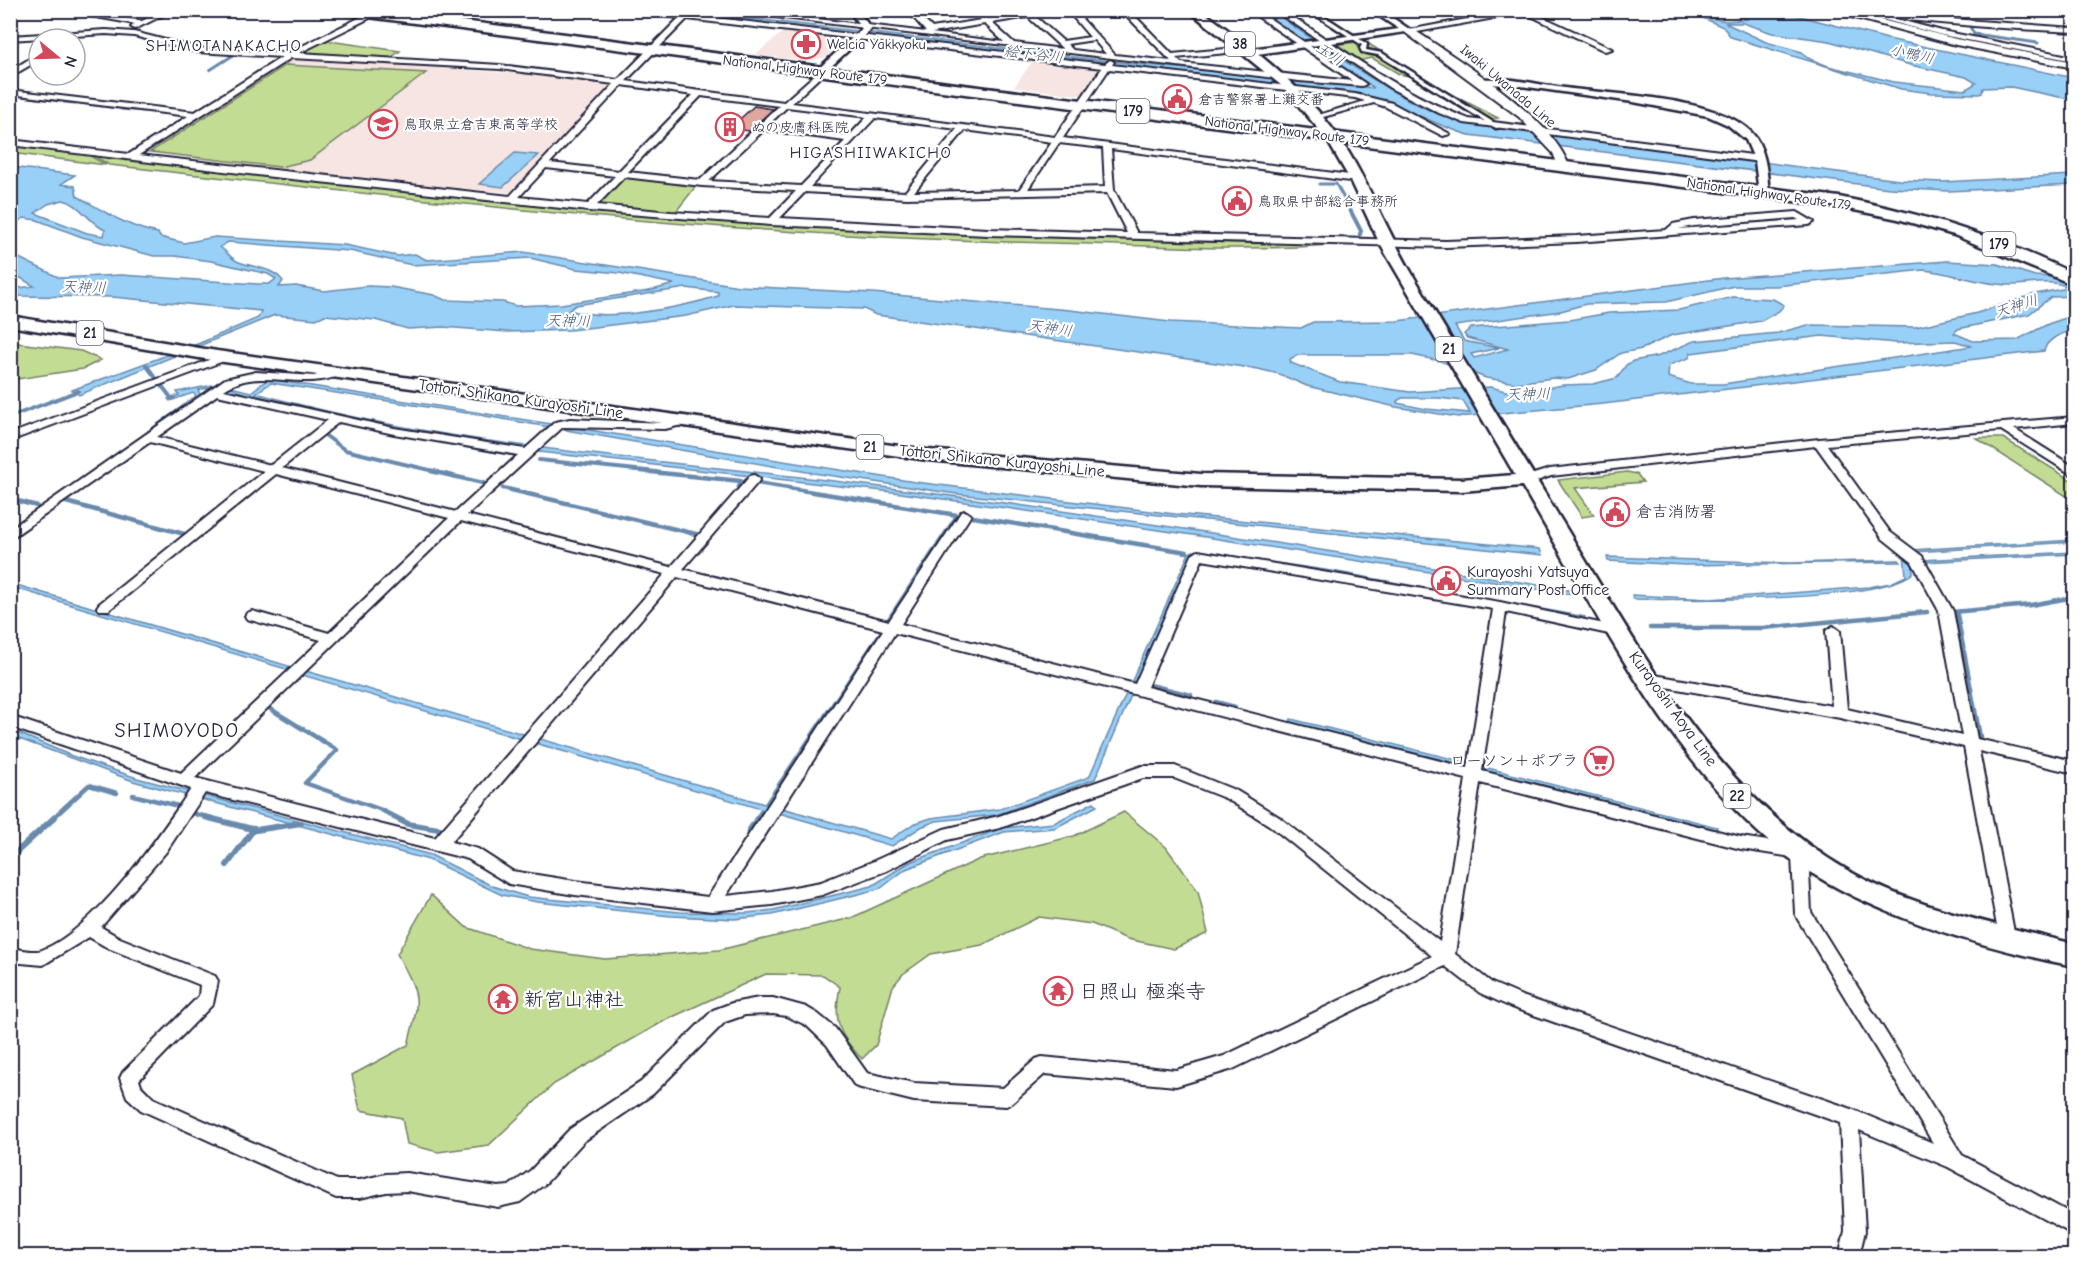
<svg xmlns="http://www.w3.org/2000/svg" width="2085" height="1267" font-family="'Comic Neue','Klee One',sans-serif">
  <rect width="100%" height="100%" fill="#fff"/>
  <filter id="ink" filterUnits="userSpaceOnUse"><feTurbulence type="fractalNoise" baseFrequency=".0167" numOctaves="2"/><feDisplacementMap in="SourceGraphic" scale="12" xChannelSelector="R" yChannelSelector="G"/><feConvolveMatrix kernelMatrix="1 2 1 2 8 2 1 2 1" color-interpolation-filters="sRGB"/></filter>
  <g filter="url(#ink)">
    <g fill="#f6e5e2">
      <path d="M784 31 842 38 846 40 827 57 808 61 755 55Z"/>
      <path d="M296 57 460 66 461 70 542 75 602 84 610 83 613 85 513 193 329 176 143 152Z"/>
      <path d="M1032 62 1094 69 1099 72 1085 93 1079 95 1014 87Z"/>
    </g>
    <g fill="#c2dc93" stroke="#727f67" stroke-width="1.5">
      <path d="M322 40 400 51 389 59 295 54Z"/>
      <path d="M1364 41 1441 89 1498 118 1483 121 1409 76 1399 74 1372 58 1358 61 1334 45Z"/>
      <path d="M286 65 426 73 310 160 280 167 150 152Z"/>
      <path d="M11 144 87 154 106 165 11 153Z"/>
      <path d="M91 154 676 217 1302 241 1330 245C1242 252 1143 245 1053 243 737 237 424 201 109 165Z"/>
      <path d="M627 177 697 185 674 214 598 207 596 204 620 179Z"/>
      <path d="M10 342 81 351 101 360 83 369 11 380Z"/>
      <path d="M1976 438H2003L2074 482V501Z"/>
      <path d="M1627 472 1637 474 1643 482 1575 488 1594 515 1582 517 1558 480Z"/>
      <path d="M1124 812 1166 847 1198 891 1208 933 1174 949 1127 939 1092 924 1039 917 982 945 931 954 903 974 893 986 876 1045 862 1059C838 1034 833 1021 840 987L823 975 766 974 666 1020 554 1084 489 1145 438 1152 407 1144 402 1118 360 1110 352 1075 408 1045C420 998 421 997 397 954L431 895 466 927 530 949 605 959 719 950 851 918 980 859 1074 836Z"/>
    </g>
    <g fill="#99d0f8" stroke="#698aac" stroke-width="1.5" fill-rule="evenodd">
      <path d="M655 11H688L1100 60 1374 88 1255 11H1271C1323 45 1402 106 1463 123L1899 180 1943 182 2074 175V185L1949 191 1889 188 1469 135C1431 124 1399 103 1361 94Z"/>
      <path d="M1721 11H1780L1888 39 2074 78V100L2011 87 1983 88 1982 93 1979 94 1931 93 1901 89 1731 37 1723 27 1699 16 1726 21 1748 19ZM1725 23H1743L1772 33 1829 41 1910 65 1966 77 1976 83 1965 90 1894 82 1828 66 1808 58 1802 52 1766 42Z"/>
      <path d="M515 153 539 155 503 187 479 184Z"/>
      <path d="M11 167 75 175 61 184 75 186 77 196C102 210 129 228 158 233L160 237 184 243 215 237 345 245 397 256 415 254 427 260 523 252 739 286 872 293 1070 310 1170 322 1301 328 1313 322 1397 321 1724 278 1947 261 1997 264 2035 276 2074 278V296L2051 297 2029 314 1958 329 1954 333 1973 341 2017 340 2048 324 2074 315V330C2063 333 2047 338 2044 351L1603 404 1458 417 1396 407 1307 386 1279 374 1258 369 876 315 864 309 734 305 686 316 570 330 507 332 443 327 408 329 375 320 325 315 316 319 275 315 79 395 72 390 200 343 258 318 261 311 112 297 11 296V289L34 286 11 272V254L60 278 121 275 258 284H269L276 279 268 274 211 261 175 256H154L82 237 37 220 24 218 11 227ZM63 200C80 203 89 223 105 230L104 236 87 233 35 213 48 204ZM228 242 350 251 412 265 530 258 576 269 619 273 674 284 649 291 561 304 516 306 503 302 445 300 434 295 391 287 368 286 324 291 296 286 279 287 283 281C272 267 254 268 239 262 232 260 226 251 220 247ZM1924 270C1954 273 1981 285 2012 285 2028 285 2055 278 2068 288L2035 294 1977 313 1916 327 1808 325 1778 333 1694 341 1659 356 1633 361 1626 365 1617 378 1593 384 1563 385 1528 391H1505L1491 387 1410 392 1340 382 1291 363 1290 359 1297 355H1412L1440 361 1486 378 1516 383 1553 378 1568 379 1596 370 1621 353 1642 349 1672 335 1761 321 1779 311 1784 305 1773 299 1733 297 1679 310 1609 313 1569 320 1471 328 1464 334 1467 338 1508 349 1474 358 1471 354 1499 348 1464 341 1455 326 1561 311 1586 304 1666 302 1734 286H1776ZM686 288 718 292V296C680 308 608 322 569 310L576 305ZM1822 336 1896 343 1955 341 1972 346 1723 384H1691L1668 377 1669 365 1689 358 1691 353ZM1402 398H1439L1463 401 1470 413 1426 409 1397 403V401Z"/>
      <path d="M268 379 915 482 1175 514 1540 549 1542 555 957 494 813 473 479 415 271 383 256 393C449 448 651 458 849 483 1090 512 1330 551 1569 590V594L1193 535 901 493 521 450 390 428 213 387 198 390 201 396 151 432 148 431 196 396 193 393 170 401 168 399 179 395 177 392 218 384 251 392Z"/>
      <path d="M2074 540V542L1914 552 1912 550Z"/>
      <path d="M1193 551 1332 571 1585 617V619L1371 580 1196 553 1192 554 1095 779 996 815 936 821 921 827 892 846 779 813 782 808 891 839 913 824 931 818 1000 809 1089 777 1189 553Z"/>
      <path d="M2074 552V554L1924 562 1922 560Z"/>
      <path d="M1904 553 1912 557 1913 573C1878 603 1686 600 1633 599L1632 595 1710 599 1869 587 1891 583 1906 576Z"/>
      <path d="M1607 557 1790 563 1899 560 1901 562 1686 565 1608 561Z"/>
      <path d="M10 583 292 667 289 670 11 587Z"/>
      <path d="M306 671 768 805 764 810 302 675Z"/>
      <path d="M1291 719 1465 762 1464 765 1290 722Z"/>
      <path d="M11 730 72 756 137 778 431 855 492 886 528 897 680 912 747 913 773 910 872 886 908 863 1002 828 1054 823 1094 802 1097 806 1055 828 1004 832 906 869 881 888 859 894 772 915 735 919 671 916 537 902 502 895 429 860 133 781 11 736Z"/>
      <path d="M1484 767 1717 827V830L1483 770Z"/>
    </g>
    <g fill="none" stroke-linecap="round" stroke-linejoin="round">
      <g stroke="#698aac" stroke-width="3">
        <path d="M1905 10 1906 13"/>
        <path d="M1967 21 1974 34 2038 43"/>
        <path d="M54 33 105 30"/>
        <path d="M10 34 23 36"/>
        <path d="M210 70 235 54"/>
        <path d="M12 95H19"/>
        <path d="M23 96 60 101"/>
        <path d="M64 102 75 103"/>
        <path d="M81 103 117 108"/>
        <path d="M121 109 144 111"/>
        <path d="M1319 184H1336L1348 206"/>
      </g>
      <g stroke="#698aac" stroke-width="4">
        <path d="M1347 204 1361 231 1358 240"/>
        <path d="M146 365 172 399 174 398"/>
        <path d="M10 417 78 391"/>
        <path d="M322 433 345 450 438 472"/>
        <path d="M442 442 510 454"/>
        <path d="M539 460 656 472"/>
      </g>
      <g stroke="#698aac" stroke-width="4.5">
        <path d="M431 471 483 483"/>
        <path d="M641 471 741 481 738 490"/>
        <path d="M757 483 957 515"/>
        <path d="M503 488 700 535 703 531"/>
        <path d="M10 499 37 506"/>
        <path d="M66 502 188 535"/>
        <path d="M973 517 1187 552"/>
        <path d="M1952 612 2031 605 2074 597"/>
        <path d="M1957 615 1980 737"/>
        <path d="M889 619 957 516"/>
        <path d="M1650 628H1763L1927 612"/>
        <path d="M1150 685 1191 695"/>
        <path d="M1216 702 1235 707"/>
        <path d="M269 708 337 750 305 783 379 809 397 818"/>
        <path d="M133 795 178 806"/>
        <path d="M767 803 882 631"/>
        <path d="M195 814 211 818"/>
        <path d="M53 818 89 785 117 793"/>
        <path d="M757 818 761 812"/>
      </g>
      <g stroke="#698aac" stroke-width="6">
        <path d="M205 817 256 830 301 823"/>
        <path d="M394 817 408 824 445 830 447 828"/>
        <path d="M749 831 758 817"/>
        <path d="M10 858 55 817"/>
        <path d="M227 865 254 829"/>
      </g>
    </g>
    <path fill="#e1a79e" stroke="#22223b" stroke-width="1.5" d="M754 106 773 109 749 131 730 128Z"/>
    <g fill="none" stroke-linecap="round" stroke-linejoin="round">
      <g stroke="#22223b" stroke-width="5">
        <path id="pedestrian" d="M1308 10H1315L1367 44 1366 50 1382 53 1501 127 1496 128 1378 55 1362 52 1360 48 1362 45Z"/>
      </g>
      <g stroke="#22223b" stroke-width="4">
        <g id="minor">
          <path d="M57 10H77L142 21 164 10H174L135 29 131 27 135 24Z"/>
          <path d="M623 10H648L683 15 687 13 690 15 1105 64 1110 60 1114 62 1112 65 1355 94 1392 103 1450 134 1443 136 1386 107 1374 103 1316 119 1312 117 1365 101 1355 98 1109 69 1063 138 1357 176 1361 179 1357 182 1111 149 1114 190 1137 233 1446 241 1576 236 1666 230 1673 224 1694 220 1797 212 1814 222 1809 225 1576 242 1446 247 988 235 771 225 589 211 273 177 10 145V140L129 154 188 116 10 94V90L195 112 282 57 197 52 134 36 106 34 10 40V36L106 30 134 32 197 48 288 53 371 12H374V16L299 53 500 65 618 80 679 18ZM687 19 1102 68 1055 137 792 103 823 74V70H820L784 102 626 81ZM291 58 500 69 614 84 510 196 139 155ZM622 85 693 95 619 171 550 163ZM701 96 779 106 700 180 628 172ZM787 107 867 117 849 136 768 125ZM875 118 957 129 905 192 810 187ZM764 130 845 141 801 186 709 181ZM965 130 1052 142 1019 190 914 192ZM1059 143 1103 148 1105 187 1028 189ZM546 168 615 176 588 204 519 197ZM624 177 702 186 796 191 770 218 671 212 597 205ZM805 192 907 198 1107 193 1127 233 988 229 780 218ZM1795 218 1799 220 1678 229 1694 226Z"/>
          <path d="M718 10H743L926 32 907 10H914L932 28 981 20 971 10H979L988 19 1024 13V10H1059L1035 16 1063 41 1090 37 1067 10H1074L1115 55 1171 61 1121 10H1129L1172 54 1247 47 1251 49 1247 51 1176 58 1181 63 1352 81 1248 10H1257L1366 84 1362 86 1299 81ZM1028 17 1063 49 1014 43 992 23ZM985 24 1004 42 931 33H932ZM1094 40 1106 54 1073 50 1067 44Z"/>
          <path d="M1274 10H1283C1343 50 1401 93 1469 119L1760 156 1764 159 1760 162 1464 123 1439 113 1390 88Z"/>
          <path d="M1518 10H1528L1612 49 1605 51Z"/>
          <path d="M1847 10H1861L1942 31 2074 57V61L1942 35Z"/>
          <path d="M1910 16 2074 28V32L1985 27 1907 20V16Z"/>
          <path d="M34 56H39V60L10 77V71Z"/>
          <path d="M225 354 229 355V359L10 441V434Z"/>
          <path d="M339 369 343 370V374C300 393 259 365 224 390L394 428 525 449 555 422 570 419 665 423 690 419V423L665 429 563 427 467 515 671 567 750 476 754 475 760 479 758 482 683 569 889 621 961 512 965 511 971 515 901 624 1135 684 1192 555 1198 551 1500 602 1623 628 1625 631 1623 634 1618 636 1506 612 1482 771 1741 837 1806 847 1808 852 1811 912 1962 1155 2074 1215V1235L1948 1167 1859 1130 1865 1231 1859 1256H1839L1845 1231 1840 1123 1511 1007 1480 993 1445 966 1233 1069 1176 1086 1045 1074 1012 1103 1006 1106 914 1101 861 1088 855 1086 827 1045 806 1025 786 1016 773 1014 745 1015 725 1022 653 1094 584 1141 545 1184 520 1202 498 1207 407 1191 386 1192 360 1198H336L141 1110 127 1097 120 1078 123 1072 199 996 200 985 108 948 89 937 43 965 10 962V948C19 949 34 953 42 950 96 929 159 836 191 789L10 727V716L181 773 321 640 247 619 245 616 247 613 252 611 329 633 449 518 276 474 109 610H99L97 607 99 604 264 471 150 442 10 539V529L225 379 256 372 314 376ZM217 395 328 420 271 465 157 437ZM339 422 394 434 518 455 456 512 282 468ZM461 521 665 574 435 838 195 778ZM1202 560 1493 609 1468 768 1147 687ZM677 577 883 630 708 897 575 881 512 871 478 849 451 842ZM895 633 1466 779 1440 942 1279 817 1237 791 1175 766H1142L999 816 944 829 874 861 821 882 772 891 726 896ZM1143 778H1174L1227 799 1269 825 1432 956 1224 1056 1176 1070 1042 1057 1036 1059 1003 1088 914 1083 867 1073 835 1028 818 1014 806 1007 773 998H759L732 1003 713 1010 641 1082 570 1129 531 1170 509 1186 498 1187 407 1173 386 1174 360 1180H337L153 1098 141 1086 139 1080 213 1004 218 981 215 976 120 938 101 927 166 852 205 793 468 859 509 884 575 895 712 911 772 905 822 895 886 871 947 840 1000 828ZM1480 783 1741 849 1792 857 1795 913 1797 918 1933 1143 1849 1108 1522 996 1492 983 1455 954Z"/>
          <path d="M2074 417V423L2014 429 2074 467V476L2001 430 1827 445 1890 532 1922 556 1953 611 1977 739 2074 761V773L1979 751 2015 937 2013 942 2007 944 2001 942 1999 937 1964 747 1840 718 1649 684 1644 683 1642 679 1644 675 1649 674 1832 706 1826 631 1833 626 1840 631 1847 709 1962 736 1939 611 1912 562 1882 538 1816 446 1551 476 1528 484 1522 480 1524 477 1550 469 1819 439Z"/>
        </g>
      </g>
      <g stroke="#22223b" stroke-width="5">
        <g id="tertiary">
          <path d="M849 10H858L871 29 823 74H817V70L862 29Z"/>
          <path d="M1370 10H1381L1412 31 1251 55 1246 52 1251 49 1399 29Z"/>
          <path d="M1483 79C1511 77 1538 85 1565 88 1613 95 1717 97 1751 132 1766 148 1767 172 1769 193L1764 196 1759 193 1755 161 1746 140 1728 125 1708 116 1633 102 1513 85 1480 84V80Z"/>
        </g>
      </g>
      <g stroke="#22223b" stroke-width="4">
        <g id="secondary">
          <path d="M1515 10H1539L1417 32C1461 61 1551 117 1569 166L1567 168H1559L1553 153 1519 117 1403 31Z"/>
          <path d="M1825 10H1842L1956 39 2074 62V68L1956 45Z"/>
        </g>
      </g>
      <g stroke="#22223b" stroke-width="5">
        <path id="primary" d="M1188 10H1201C1257 51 1312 93 1349 153 1373 193 1390 237 1414 277 1464 361 1515 445 1566 528 1642 653 1716 794 1847 870 1916 910 1998 924 2074 944V966C1982 948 1859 912 1784 854 1671 766 1594 608 1522 486L1461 491 1201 486 928 460 217 361 10 326V316L217 351 928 450 1201 474 1461 479 1515 475 1380 244 1348 176 1326 138 1282 86Z"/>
      </g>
      <g stroke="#22223b" stroke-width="5">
        <path id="trunk" d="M339 10H377L1839 197C1921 213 1999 237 2074 274V285L1954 235 1898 219 1839 207 345 14Z"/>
      </g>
      <use href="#pedestrian" fill="#fff" fill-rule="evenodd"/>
      <use href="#minor" fill="#fff" fill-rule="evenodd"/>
      <use href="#tertiary" fill="#fff" fill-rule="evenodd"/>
      <use href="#secondary" fill="#fff" fill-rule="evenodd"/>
      <use href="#primary" fill="#fff" fill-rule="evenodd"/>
      <use href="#trunk" fill="#fff" fill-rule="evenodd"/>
    </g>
  </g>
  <defs>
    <g id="pharmacy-ring" transform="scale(1.5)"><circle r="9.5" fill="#fff" stroke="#d1495b" stroke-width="1.5"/><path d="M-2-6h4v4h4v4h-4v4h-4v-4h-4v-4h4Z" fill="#d1495b"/></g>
    <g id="civic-ring" transform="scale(1.5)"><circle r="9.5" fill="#fff" stroke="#d1495b" stroke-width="1.5"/><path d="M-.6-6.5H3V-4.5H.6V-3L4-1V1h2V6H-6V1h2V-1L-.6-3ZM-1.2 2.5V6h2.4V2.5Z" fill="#d1495b"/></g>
    <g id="school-ring" transform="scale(1.5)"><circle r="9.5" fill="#fff" stroke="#d1495b" stroke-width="1.5"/><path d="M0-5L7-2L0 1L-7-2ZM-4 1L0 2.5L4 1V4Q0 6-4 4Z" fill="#d1495b"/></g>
    <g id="building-ring" transform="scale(1.5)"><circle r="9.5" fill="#fff" stroke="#d1495b" stroke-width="1.5"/><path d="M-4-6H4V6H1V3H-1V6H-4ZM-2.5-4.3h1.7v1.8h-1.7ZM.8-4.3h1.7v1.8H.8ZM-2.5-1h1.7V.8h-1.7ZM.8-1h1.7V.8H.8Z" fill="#d1495b"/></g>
    <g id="supermarket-ring" transform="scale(1.5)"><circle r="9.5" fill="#fff" stroke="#d1495b" stroke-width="1.5"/><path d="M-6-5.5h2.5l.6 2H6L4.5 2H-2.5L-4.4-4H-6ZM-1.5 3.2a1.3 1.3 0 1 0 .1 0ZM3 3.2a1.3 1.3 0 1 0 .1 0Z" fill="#d1495b"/></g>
    <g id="temple-ring" transform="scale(1.5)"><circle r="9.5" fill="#fff" stroke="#d1495b" stroke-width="1.5"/><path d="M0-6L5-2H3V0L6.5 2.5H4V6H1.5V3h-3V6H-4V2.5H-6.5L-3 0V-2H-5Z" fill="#d1495b"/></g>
  </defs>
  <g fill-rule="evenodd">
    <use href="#pharmacy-ring" x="806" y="44"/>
    <use href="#civic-ring" x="1177" y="99"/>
    <use href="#school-ring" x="383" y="124"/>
    <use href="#building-ring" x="730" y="127"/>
    <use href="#civic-ring" x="1237" y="201"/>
    <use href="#civic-ring" x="1615" y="512"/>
    <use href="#civic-ring" x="1446" y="581"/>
    <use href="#supermarket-ring" x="1599" y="761"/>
    <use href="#temple-ring" x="1058" y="991"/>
    <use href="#temple-ring" x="503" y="999"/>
  </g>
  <g text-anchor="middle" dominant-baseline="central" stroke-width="4.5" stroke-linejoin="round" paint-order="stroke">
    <g font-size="14" fill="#22223b" stroke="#fff" text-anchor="start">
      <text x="827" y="44">Welcia Yakkyoku</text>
      <text x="1198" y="99">倉吉警察署上灘交番</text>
      <text x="404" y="124">鳥取県立倉吉東高等学校</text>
      <text x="751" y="127">ぬの皮膚科医院</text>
      <text x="1258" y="201">鳥取県中部総合事務所</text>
    </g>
    <g font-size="14" fill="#22223b" stroke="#fff">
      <text transform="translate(805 70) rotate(7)">National Highway Route 179</text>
      <text transform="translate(1508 86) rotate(40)">Iwaki Uwanada Line</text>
      <text transform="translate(1287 131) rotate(7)">National Highway Route 179</text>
      <text transform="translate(1769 194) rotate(8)">National Highway Route 179</text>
    </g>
    <g fill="#fff" stroke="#646476" stroke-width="1.5">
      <rect x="1225" y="32" width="30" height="24" rx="4.5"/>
      <rect x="1116.5" y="99" width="33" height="24" rx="4.5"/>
      <rect x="1982.5" y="232" width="33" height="24" rx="4.5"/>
      <rect x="76.5" y="321" width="27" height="24" rx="4.5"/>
      <rect x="1435.5" y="337" width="27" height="24" rx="4.5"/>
      <rect x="856.5" y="435" width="27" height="24" rx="4.5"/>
      <rect x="1723.5" y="784" width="27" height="24" rx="4.5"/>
    </g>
    <g font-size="15" font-weight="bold" fill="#22223b">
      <text x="1240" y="44">38</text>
      <text x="1133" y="111">179</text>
      <text x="1999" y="244">179</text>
      <text x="90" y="333">21</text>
      <text x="1449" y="349">21</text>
      <text x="870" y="447">21</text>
      <text x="1737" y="796">22</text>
    </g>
    <g font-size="15" font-style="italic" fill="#465674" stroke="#fff">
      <text transform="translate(1034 54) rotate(7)">絵下谷川</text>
      <text transform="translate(1330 54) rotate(33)">玉川</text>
      <text transform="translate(1912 54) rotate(13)">小鴨川</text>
      <text transform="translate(84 287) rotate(2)">天神川</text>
      <text transform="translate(2016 306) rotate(-18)">天神川</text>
      <text transform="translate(568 321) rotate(1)">天神川</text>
      <text transform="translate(1050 328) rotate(8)">天神川</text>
      <text transform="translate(1528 394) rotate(-1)">天神川</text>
    </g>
    <g font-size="16" letter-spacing="1.5" fill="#22223b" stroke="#fff">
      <text x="224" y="46">SHIMOTANAKACHO</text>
      <text x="871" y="153">HIGASHIIWAKICHO</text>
    </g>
    <g font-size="16" fill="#22223b" stroke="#fff">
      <text transform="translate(521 399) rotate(8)">Tottori Shikano Kurayoshi Line</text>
      <text transform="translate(1002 461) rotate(6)">Tottori Shikano Kurayoshi Line</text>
      <text transform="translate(1673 709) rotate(54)">Kurayoshi Aoya Line</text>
    </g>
    <g font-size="16" fill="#22223b" stroke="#fff" text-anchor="start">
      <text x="1636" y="512">倉吉消防署</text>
      <text x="1467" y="572">Kurayoshi Yatsuya<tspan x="1467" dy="18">Summary Post Office</tspan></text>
      <text x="1578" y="761" text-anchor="end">ローソン＋ポプラ</text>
    </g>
    <g font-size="20" letter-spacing="1.5" fill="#22223b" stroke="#fff">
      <text x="177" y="730">SHIMOYODO</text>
    </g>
    <g font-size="20" fill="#22223b" stroke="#fff" text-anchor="start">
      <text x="1079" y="991">日照山 極楽寺</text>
      <text x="524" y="999">新宮山神社</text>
    </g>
  </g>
  <rect width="2085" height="1267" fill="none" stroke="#fff" stroke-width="36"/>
  <rect x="18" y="18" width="2049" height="1231" fill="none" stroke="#22223b" stroke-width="2" filter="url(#ink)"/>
  <g transform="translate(57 57) rotate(109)"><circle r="28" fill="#ffffff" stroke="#a7a7b1" stroke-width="1.5"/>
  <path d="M0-4.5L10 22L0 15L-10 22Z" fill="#d1495b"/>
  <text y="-9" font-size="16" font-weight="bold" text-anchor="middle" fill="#22223b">N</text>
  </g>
</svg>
